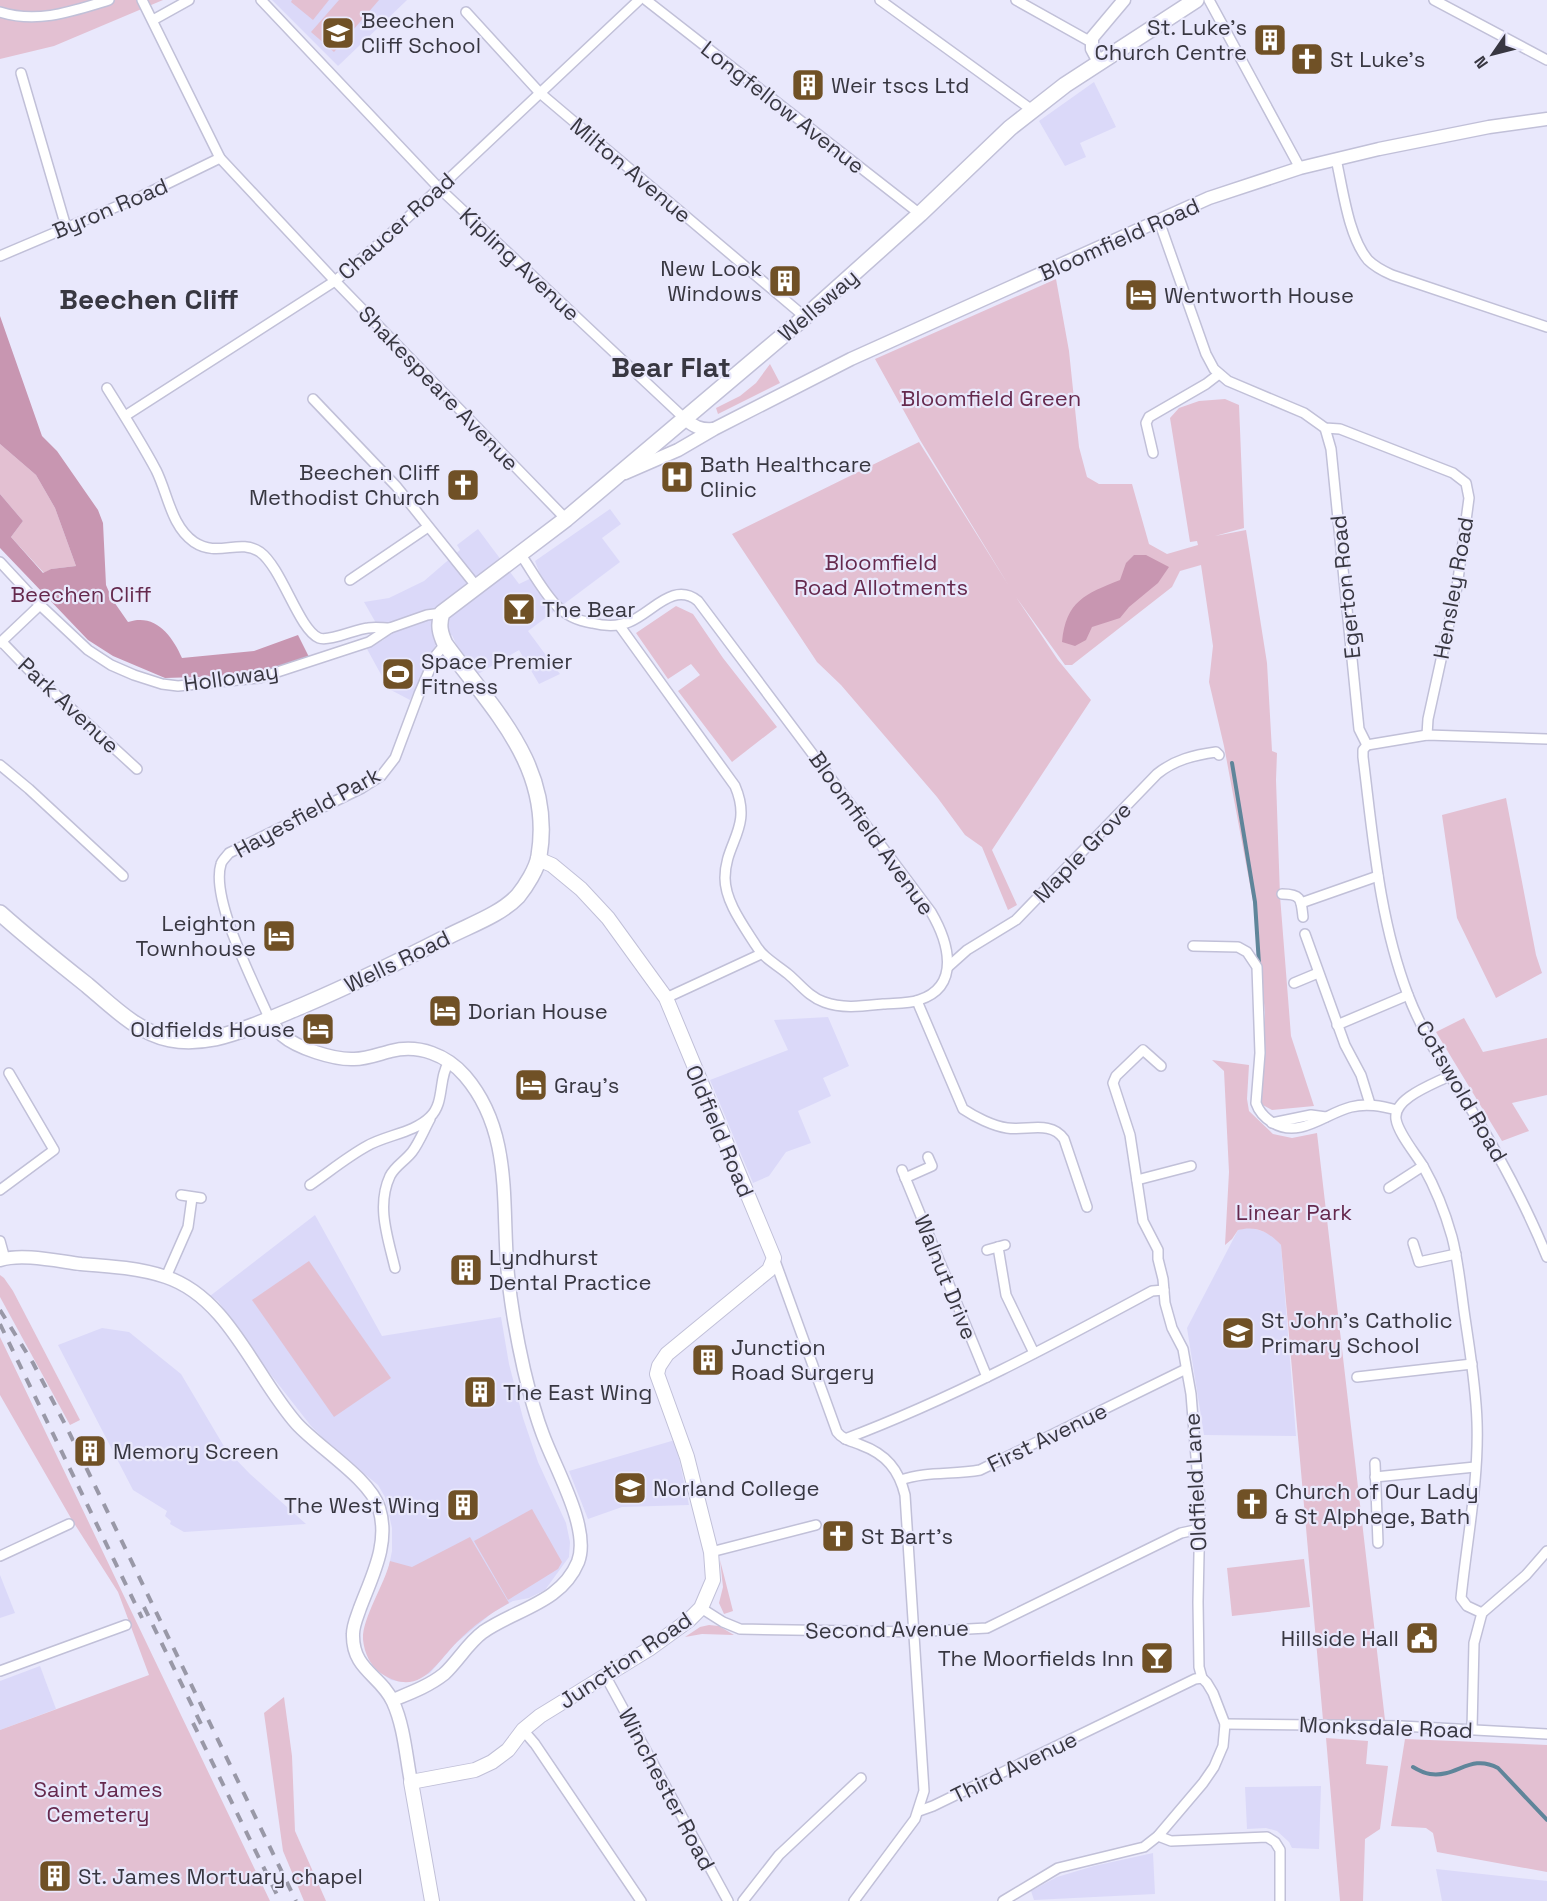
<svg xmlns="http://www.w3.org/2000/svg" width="1547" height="1901" font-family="'Space Grotesk',sans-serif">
  <rect width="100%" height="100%" fill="#e9e8fc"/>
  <g fill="#dbd9f9">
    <path d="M272 0H407L338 66Z"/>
    <path d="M1094 82 1116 127 1080 143 1086 157 1065 166 1039 121Z"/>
    <path d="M610 509 621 524 602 538 620 562 528 631 560 674 539 684 519 650 478 674 457 646 452 635 437 642 410 700 389 689 367 649 385 639 364 602 389 598 424 581 460 550 457 545 478 529 519 584 540 574 535 561Z"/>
    <path d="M828 1017 849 1066 823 1078 831 1096 798 1111 811 1143 786 1152 769 1176 753 1183 710 1080 788 1050 774 1020Z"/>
    <path d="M315 1215 382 1336 501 1317 509 1364 523 1418 538 1462 566 1523 570 1542 569 1557 545 1590 529 1598 513 1601 492 1613 455 1644 430 1673 416 1680 402 1682 391 1680 378 1671 369 1660 363 1639 365 1627 388 1571 392 1551V1528L385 1497 378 1485 334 1449 311 1426 253 1352 218 1301 210 1296Z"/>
    <path d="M1249 1227 1271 1234 1281 1245 1296 1436 1204 1435 1187 1328 1238 1230Z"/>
    <path d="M102 1328 129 1332 181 1374 225 1448 250 1474 306 1524 184 1532 170 1524 171 1521 165 1516 167 1511 133 1490 58 1345Z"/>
    <path d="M675 1440 689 1505 622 1507 588 1519 569 1471Z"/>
    <path d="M0 1575 15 1613 0 1618Z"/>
    <path d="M40 1666 56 1709 0 1730V1681Z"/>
    <path d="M1321 1786 1319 1849 1292 1848 1289 1842 1277 1831 1266 1828 1247 1829 1245 1787Z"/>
    <path d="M1153 1853 1155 1894 1034 1900 1031 1891 1057 1877 1094 1866Z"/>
    <path d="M1436 1869 1547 1881V1901H1442Z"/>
  </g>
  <g fill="#e3c0d2">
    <path d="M0 0H163L54 46 0 59Z"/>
    <path d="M292 0H329L313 20 291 2Z"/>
    <path d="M339 0H379L334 52 311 32Z"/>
    <path d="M1056 279 1069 351 1079 447 1087 477 1099 484H1132L1149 544 1167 554 1198 545 1197 541 1190 542 1170 418 1179 408 1199 401 1225 399 1239 405 1244 528 1215 536 1246 530 1267 663 1272 751 1277 753 1276 780 1280 896 1291 1036 1314 1106 1272 1110 1259 1103 1265 1013 1255 912 1224 746 1209 682 1213 646 1201 565 1180 571 1172 587 1072 665H1065L1016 597 1058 660 1091 700 992 850 1017 905 1008 910 982 847 965 835 937 797 841 685 817 662 732 534 919 442 1009 586 920 440 875 359Z"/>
    <path d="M770 364 780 383 718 414 716 408 740 396 756 383Z"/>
    <path d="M0 444 36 475 55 508 76 566 51 569 44 573 11 537 23 521 0 494Z"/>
    <path d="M676 606 693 614 723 658 777 727 732 762 678 691 700 675 691 664 668 679 636 633Z"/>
    <path d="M1506 798 1536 955 1542 973 1496 998 1457 918 1442 815Z"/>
    <path d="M1464 1018 1483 1052 1547 1038V1095L1512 1103 1529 1131 1502 1141 1436 1032Z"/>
    <path d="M1212 1060 1249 1065 1247 1099 1249 1111 1273 1134 1292 1138 1317 1133 1385 1720H1323L1281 1245C1269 1232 1256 1225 1238 1230L1232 1239 1225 1245 1229 1172 1224 1071Z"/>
    <path d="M309 1261 391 1378 334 1417 252 1300Z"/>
    <path d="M0 1275 4 1278 13 1291 80 1420 70 1425 0 1297Z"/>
    <path d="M0 1337 270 1901H0V1730L149 1675 118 1592 72 1520 0 1395Z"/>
    <path d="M532 1509 562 1562 558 1569 508 1600 474 1541Z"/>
    <path d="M470 1537 509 1603C489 1614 473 1626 457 1642 435 1664 420 1698 382 1674 371 1667 364 1653 363 1639 362 1618 385 1584 390 1561L412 1567Z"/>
    <path d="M1304 1559 1310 1607 1232 1616 1227 1568Z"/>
    <path d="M720 1560 733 1611 724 1614 719 1603 723 1587Z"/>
    <path d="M709 1625 719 1626 734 1635 702 1634 685 1637 700 1627Z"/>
    <path d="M284 1697 292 1756 295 1831 326 1901H304L283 1851 264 1713Z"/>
    <path d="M1326 1738 1368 1741 1366 1764 1388 1766 1380 1829 1365 1839 1363 1901H1340Z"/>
    <path d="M1405 1739 1547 1745V1872L1437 1852 1433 1833 1426 1828 1391 1826Z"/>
  </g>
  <g fill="#c896b1">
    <path d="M0 316 42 436 57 451 98 510 103 523 106 585 112 599 128 622C155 613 172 635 182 658L254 651 298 635 309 657 261 675 165 678 113 656 88 640 0 548V494L23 521 11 537 43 573 51 569 76 566 55 508 36 475 0 444Z"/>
    <path d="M1134 555H1146L1169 567 1158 583 1129 607 1120 618 1092 627 1086 640 1075 646 1062 642C1066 601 1085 594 1120 580L1126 563Z"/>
  </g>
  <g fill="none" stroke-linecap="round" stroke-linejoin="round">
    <g stroke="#5f859a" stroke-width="4">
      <path d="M1232 763 1255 902 1259 964"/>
      <path d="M1413 1767C1418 1770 1424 1773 1430 1774 1457 1778 1470 1753 1498 1768L1547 1820"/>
    </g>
    <g stroke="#c1c0d8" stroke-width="12">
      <g id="minor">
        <path d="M142 0 220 158 335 281 566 519"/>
        <path d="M261 0 438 187 684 418"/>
        <path d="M646 0 920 214"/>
        <path d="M880 0 1032 110"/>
        <path d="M1016 0 1091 42"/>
        <path d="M1209 0 1300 168"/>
        <path d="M1434 0 1547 60"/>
        <path d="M0 12C38 24 73 11 109 0"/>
        <path d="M466 12 540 93 805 317"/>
        <path d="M153 20 189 0"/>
        <path d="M21 73 66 227"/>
        <path d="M1336 159C1343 189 1348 236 1368 260 1375 267 1383 271 1392 275L1547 327"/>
        <path d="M1159 221 1206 354 1214 369 1228 381 1304 413 1325 428 1340 429 1453 473 1466 483 1469 498 1457 587 1428 719 1427 735"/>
        <path d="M0 256 144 195 220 158"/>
        <path d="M107 388C124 415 141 442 156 470 168 494 171 526 194 542 218 558 239 538 260 552 282 568 299 630 319 638 329 642 356 629 368 628 375 627 383 628 390 628"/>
        <path d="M313 399 396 486 477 587"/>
        <path d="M125 416 335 281 387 237 639 0"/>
        <path d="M1325 428 1331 449 1359 729 1367 745"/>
        <path d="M1153 453 1146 423 1149 417 1206 384 1219 374"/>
        <path d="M521 555C532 571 542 590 555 604 565 615 578 621 592 623 604 626 617 627 629 622 652 613 673 581 698 601L931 912C948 941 962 986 919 1000 908 1004 894 1003 883 1004 863 1006 843 1009 824 1002 809 997 800 984 788 974 776 964 763 958 755 944 743 925 725 901 725 878 725 842 753 828 735 786L619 625"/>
        <path d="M0 562 40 605 88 650 111 665 134 675 162 684 178 686 259 678 369 642 390 628 427 615 442 613"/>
        <path d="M350 580 428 527"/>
        <path d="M2 642 28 669 137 769"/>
        <path d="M0 643 40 605"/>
        <path d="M1367 745 1363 750V757C1373 837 1379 919 1408 995 1425 1039 1450 1075 1474 1114 1502 1161 1527 1207 1547 1257"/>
        <path d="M1367 745 1427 735 1547 739"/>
        <path d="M0 765 29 789 123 876"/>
        <path d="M1282 894C1302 894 1301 900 1303 917"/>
        <path d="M1301 903 1378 876"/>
        <path d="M1305 934 1345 1045 1361 1075 1370 1104"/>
        <path d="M1193 946 1238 947 1247 952 1257 967 1260 1053 1256 1103C1259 1112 1265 1118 1273 1123 1300 1139 1326 1113 1351 1107 1367 1103 1381 1106 1397 1110"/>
        <path d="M948 967 967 950 1016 920 1157 774C1174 760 1194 755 1216 752L1219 755"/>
        <path d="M1294 983 1318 973"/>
        <path d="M666 998 761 954"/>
        <path d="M917 1001 963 1109C975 1117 993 1126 1007 1128 1027 1131 1051 1120 1064 1139L1087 1207"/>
        <path d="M270 1020C255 985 210 899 221 864 222 860 227 856 229 853L362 788 381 776 395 758 419 694 436 655 445 644"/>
        <path d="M1337 1025 1408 995"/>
        <path d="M1161 1066 1143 1050 1116 1076 1113 1083 1130 1135 1143 1221 1158 1250V1259L1163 1279 1165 1303 1172 1328 1183 1349 1191 1394 1200 1507 1198 1602 1199 1667 1202 1678"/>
        <path d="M1449 1076C1434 1084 1393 1098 1396 1119 1398 1133 1415 1153 1423 1166 1436 1189 1445 1212 1452 1237 1459 1264 1461 1291 1465 1318 1470 1352 1476 1387 1477 1422 1479 1480 1467 1539 1461 1598L1467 1606 1482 1613"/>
        <path d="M1272 1123 1311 1115 1326 1117"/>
        <path d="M902 1170 987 1377"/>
        <path d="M905 1178 932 1166 928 1157"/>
        <path d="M1137 1180 1191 1166"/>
        <path d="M310 1185C329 1172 347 1157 367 1146 386 1135 414 1133 430 1117 445 1103 438 1078 449 1062"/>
        <path d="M1389 1188 1423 1166"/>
        <path d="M0 1190 54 1150 9 1073"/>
        <path d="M181 1195 201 1198"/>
        <path d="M0 1241 5 1259"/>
        <path d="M1413 1243 1419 1262 1456 1254"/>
        <path d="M998 1247 1006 1295 1034 1353"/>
        <path d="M987 1250 1005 1245"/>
        <path d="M774 1258 837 1432C843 1440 852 1441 861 1445 886 1454 899 1470 905 1495L924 1791 915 1819 854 1901"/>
        <path d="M395 1268C388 1238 376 1206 390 1176 395 1166 405 1161 412 1152 419 1143 424 1130 430 1119"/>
        <path d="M166 1277 188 1227 192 1198"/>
        <path d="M1357 1377 1472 1364"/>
        <path d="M845 1439C951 1399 1052 1345 1152 1291L1164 1290"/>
        <path d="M1375 1463 1378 1543"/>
        <path d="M1375 1477 1475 1467"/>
        <path d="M901 1480C926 1471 954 1475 980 1470L1186 1369"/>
        <path d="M711 1552 816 1525"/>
        <path d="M0 1556 69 1524"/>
        <path d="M701 1608 723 1622 740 1629 913 1632 987 1628 1181 1533 1200 1529"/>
        <path d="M1482 1613 1526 1575 1547 1551"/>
        <path d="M0 1671 126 1625"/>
        <path d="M606 1677 728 1901"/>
        <path d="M1225 1724 1401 1726 1547 1734"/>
        <path d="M1472 1729 1474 1643 1482 1613"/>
        <path d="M523 1730 535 1744 641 1901"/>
        <path d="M919 1811 933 1806 1195 1679 1202 1678 1207 1683 1213 1693 1225 1724 1223 1746 1214 1767 1203 1783 1158 1836 1144 1847 1058 1868 1003 1901"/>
        <path d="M1158 1836 1171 1841 1267 1837 1275 1842 1280 1850V1901"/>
        <path d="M743 1901 779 1855 861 1778"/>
      </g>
    </g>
    <g stroke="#c1c0d8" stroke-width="15">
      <g id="tertiary">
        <path d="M1099 62 1092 49V38L1124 0"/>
        <path d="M684 418C694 427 701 430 713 429"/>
        <path d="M625 473 678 450 714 429 851 359 1209 198 1300 168 1379 149 1489 127 1547 119"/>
        <path d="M270 1020C274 1024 277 1031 282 1035 297 1048 334 1060 354 1059 367 1059 379 1054 391 1051 419 1044 447 1055 465 1076 514 1133 501 1207 508 1275 511 1306 517 1339 524 1370 529 1391 535 1414 543 1435 555 1468 591 1529 578 1562 561 1603 516 1609 483 1632 468 1643 458 1661 444 1674 429 1686 410 1693 393 1700"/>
        <path d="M0 1260C22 1253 57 1261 81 1264 109 1266 140 1268 166 1277 229 1298 255 1377 297 1424 319 1448 370 1479 379 1508 390 1543 372 1576 360 1608 357 1617 353 1625 353 1634 352 1670 381 1675 393 1702 404 1726 406 1756 411 1782"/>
      </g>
    </g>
    <g stroke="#c1c0d8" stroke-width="16">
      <path id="secondary" d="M432 1901 411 1782 475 1770 492 1762 508 1750 523 1730 540 1716 649 1649 689 1620 701 1608 713 1580 711 1552 687 1457 657 1374 659 1366 667 1354 769 1270 774 1258 666 998 608 918 581 889 552 865 538 859"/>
    </g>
    <g stroke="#c1c0d8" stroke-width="18">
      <path id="primary" d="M0 913C28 938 58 962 87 985 112 1006 137 1032 170 1039 185 1042 200 1041 215 1038 245 1031 275 1017 304 1005 353 984 400 961 447 937 470 925 500 915 518 896 526 886 537 869 539 856 554 767 493 710 445 644 440 633 438 625 442 613L566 519 805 317 920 214 1010 128 1065 85 1196 0"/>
    </g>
    <use href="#minor" stroke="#fff" stroke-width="9"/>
    <use href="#tertiary" stroke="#fff" stroke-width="12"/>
    <use href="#secondary" stroke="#fff" stroke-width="14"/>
    <use href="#primary" stroke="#fff" stroke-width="15"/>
    <g stroke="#9998a7" stroke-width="4" stroke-dasharray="10 10" stroke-linecap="butt">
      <path d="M0 1310 33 1363 68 1430 296 1901"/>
      <path d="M0 1324 142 1618"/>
      <path d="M144 1607 203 1728"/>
      <path d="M193 1723 280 1901"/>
    </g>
  </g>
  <defs>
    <g id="school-square" transform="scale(1.725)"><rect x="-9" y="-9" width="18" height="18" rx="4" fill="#705126" stroke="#e9e8fc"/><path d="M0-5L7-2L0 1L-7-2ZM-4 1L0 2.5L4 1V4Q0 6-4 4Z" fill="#fff"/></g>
    <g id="building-square" transform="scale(1.725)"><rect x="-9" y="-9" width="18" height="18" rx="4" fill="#705126" stroke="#e9e8fc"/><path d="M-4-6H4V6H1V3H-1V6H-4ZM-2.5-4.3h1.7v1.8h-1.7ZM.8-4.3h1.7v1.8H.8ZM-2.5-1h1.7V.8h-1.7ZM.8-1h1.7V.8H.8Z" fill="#fff"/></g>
    <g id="church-square" transform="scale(1.725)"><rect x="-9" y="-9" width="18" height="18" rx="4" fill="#705126" stroke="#e9e8fc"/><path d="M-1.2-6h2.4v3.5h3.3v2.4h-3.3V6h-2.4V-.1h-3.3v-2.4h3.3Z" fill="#fff"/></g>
    <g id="hotel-square" transform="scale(1.725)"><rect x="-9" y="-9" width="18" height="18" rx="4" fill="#705126" stroke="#e9e8fc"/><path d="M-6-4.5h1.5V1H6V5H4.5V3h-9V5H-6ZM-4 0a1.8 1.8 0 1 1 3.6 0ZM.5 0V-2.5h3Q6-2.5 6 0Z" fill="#fff"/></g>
    <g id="hospital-square" transform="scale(1.725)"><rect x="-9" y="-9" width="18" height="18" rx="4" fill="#705126" stroke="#e9e8fc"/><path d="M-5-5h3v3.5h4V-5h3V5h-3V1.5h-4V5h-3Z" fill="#fff"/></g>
    <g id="bar-square" transform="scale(1.725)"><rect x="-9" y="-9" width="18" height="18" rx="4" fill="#705126" stroke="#e9e8fc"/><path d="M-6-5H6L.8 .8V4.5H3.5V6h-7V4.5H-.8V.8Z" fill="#fff"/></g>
    <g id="stadium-square" transform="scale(1.725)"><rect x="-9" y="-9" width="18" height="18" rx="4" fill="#705126" stroke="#e9e8fc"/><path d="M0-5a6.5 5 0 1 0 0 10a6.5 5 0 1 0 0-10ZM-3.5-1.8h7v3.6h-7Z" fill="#fff"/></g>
    <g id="university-square" transform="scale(1.725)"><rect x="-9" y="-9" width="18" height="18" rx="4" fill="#705126" stroke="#e9e8fc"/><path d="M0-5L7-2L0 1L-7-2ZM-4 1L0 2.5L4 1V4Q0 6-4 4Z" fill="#fff"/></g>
    <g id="civic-square" transform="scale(1.725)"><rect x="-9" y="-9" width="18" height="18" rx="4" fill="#705126" stroke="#e9e8fc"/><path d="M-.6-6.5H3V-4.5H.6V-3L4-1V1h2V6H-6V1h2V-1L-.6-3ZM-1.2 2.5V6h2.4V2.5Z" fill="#fff"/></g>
  </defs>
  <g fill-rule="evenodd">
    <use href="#school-square" x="338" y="33"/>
    <use href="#building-square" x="1270" y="40"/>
    <use href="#church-square" x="1307" y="59"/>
    <use href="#building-square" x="808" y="85"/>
    <use href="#building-square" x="785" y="281"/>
    <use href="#hotel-square" x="1141" y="295"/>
    <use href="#hospital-square" x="677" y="477"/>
    <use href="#church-square" x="463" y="485"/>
    <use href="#bar-square" x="519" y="609"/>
    <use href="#stadium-square" x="398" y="674"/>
    <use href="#hotel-square" x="279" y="936"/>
    <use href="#hotel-square" x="445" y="1011"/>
    <use href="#hotel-square" x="318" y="1029"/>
    <use href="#hotel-square" x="531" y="1085"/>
    <use href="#building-square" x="466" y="1270"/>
    <use href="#school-square" x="1238" y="1333"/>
    <use href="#building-square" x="708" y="1360"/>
    <use href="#building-square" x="480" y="1392"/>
    <use href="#building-square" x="90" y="1451"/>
    <use href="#university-square" x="630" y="1488"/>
    <use href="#church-square" x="1252" y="1504"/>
    <use href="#building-square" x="463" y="1505"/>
    <use href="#church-square" x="838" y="1536"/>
    <use href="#civic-square" x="1422" y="1638"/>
    <use href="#bar-square" x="1157" y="1658"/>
    <use href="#building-square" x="55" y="1876"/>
  </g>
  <g text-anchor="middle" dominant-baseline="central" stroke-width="4.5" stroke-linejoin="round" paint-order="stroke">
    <g font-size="22" fill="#383741" stroke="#e9e8fc" text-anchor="start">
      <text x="361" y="20">Beechen<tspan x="361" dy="25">Cliff School</tspan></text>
      <text x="1247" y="27" text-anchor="end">St. Luke's<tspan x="1247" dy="25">Church Centre</tspan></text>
      <text x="1330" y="59">St Luke's</text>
      <text x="831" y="85">Weir tscs Ltd</text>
      <text x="762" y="268" text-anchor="end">New Look<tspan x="762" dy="25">Windows</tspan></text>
      <text x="1164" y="295">Wentworth House</text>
      <text x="700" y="464">Bath Healthcare<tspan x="700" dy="25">Clinic</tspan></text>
      <text x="440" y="472" text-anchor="end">Beechen Cliff<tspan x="440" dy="25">Methodist Church</tspan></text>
      <text x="542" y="609">The Bear</text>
      <text x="421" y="661">Space Premier<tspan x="421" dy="25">Fitness</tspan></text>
      <text x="256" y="923" text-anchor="end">Leighton<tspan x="256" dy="25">Townhouse</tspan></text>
      <text x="468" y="1011">Dorian House</text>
      <text x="295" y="1029" text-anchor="end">Oldfields House</text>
      <text x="554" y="1085">Gray's</text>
      <text x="489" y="1257">Lyndhurst<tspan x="489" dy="25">Dental Practice</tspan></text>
      <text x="1261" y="1320">St John's Catholic<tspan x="1261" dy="25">Primary School</tspan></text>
      <text x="731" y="1347">Junction<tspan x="731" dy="25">Road Surgery</tspan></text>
      <text x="503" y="1392">The East Wing</text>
      <text x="113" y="1451">Memory Screen</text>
      <text x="653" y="1488">Norland College</text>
      <text x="1275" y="1491">Church of Our Lady<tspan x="1275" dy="25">&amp; St Alphege, Bath</tspan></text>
      <text x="440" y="1505" text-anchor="end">The West Wing</text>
      <text x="861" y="1536">St Bart's</text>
      <text x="1399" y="1638" text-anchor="end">Hillside Hall</text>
      <text x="1134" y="1658" text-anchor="end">The Moorfields Inn</text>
      <text x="78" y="1876">St. James Mortuary chapel</text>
    </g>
    <g font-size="22" fill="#383741" stroke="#e9e8fc">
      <text transform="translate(783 107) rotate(38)">Longfellow Avenue</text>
      <text transform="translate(631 170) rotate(40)">Milton Avenue</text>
      <text transform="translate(110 208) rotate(-23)">Byron Road</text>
      <text transform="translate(396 226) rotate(-42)">Chaucer Road</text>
      <text transform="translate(1119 239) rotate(-24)">Bloomfield Road</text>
      <text transform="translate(520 264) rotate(43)">Kipling Avenue</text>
      <text transform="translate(818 305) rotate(-41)">Wellsway</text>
      <text transform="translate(439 388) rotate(46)">Shakespeare Avenue</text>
      <text transform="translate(1345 587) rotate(-96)">Egerton Road</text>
      <text transform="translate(1453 588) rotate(-80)">Hensley Road</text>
      <text transform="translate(231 677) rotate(-8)">Holloway</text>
      <text transform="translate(69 705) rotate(43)">Park Avenue</text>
      <text transform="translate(307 812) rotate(-29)">Hayesfield Park</text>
      <text transform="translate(872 833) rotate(54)">Bloomfield Avenue</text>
      <text transform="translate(1082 852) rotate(-46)">Maple Grove</text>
      <text transform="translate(397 961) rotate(-26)">Wells Road</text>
      <text transform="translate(1462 1091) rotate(60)">Cotswold Road</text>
      <text transform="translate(720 1131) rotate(67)">Oldfield Road</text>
      <text transform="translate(946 1277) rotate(68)">Walnut Drive</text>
      <text transform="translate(1047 1437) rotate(-26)">First Avenue</text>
      <text transform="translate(1195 1482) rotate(-93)">Oldfield Lane</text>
      <text transform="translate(887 1629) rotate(-1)">Second Avenue</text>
      <text transform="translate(625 1660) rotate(-34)">Junction Road</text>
      <text transform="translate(1386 1727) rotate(2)">Monksdale Road</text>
      <text transform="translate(1014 1767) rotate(-26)">Third Avenue</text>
      <text transform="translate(667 1789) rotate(62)">Winchester Road</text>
    </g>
    <g font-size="22" fill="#65294d" stroke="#e9e8fc">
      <text x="991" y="398">Bloomfield Green</text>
      <text x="881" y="562">Bloomfield<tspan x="881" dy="25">Road Allotments</tspan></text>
      <text x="81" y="594">Beechen Cliff</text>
      <text x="1294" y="1212">Linear Park</text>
      <text x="98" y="1789">Saint James<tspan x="98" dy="25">Cemetery</tspan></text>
    </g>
    <g font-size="28" font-weight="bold" fill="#383741" stroke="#e9e8fc">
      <text x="149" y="299">Beechen Cliff</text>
      <text x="671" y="367">Bear Flat</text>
    </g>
  </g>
  <g transform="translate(1493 54) rotate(235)" stroke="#e9e8fc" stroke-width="4.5" paint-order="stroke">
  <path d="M0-4.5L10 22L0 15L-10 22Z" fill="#383741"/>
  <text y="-9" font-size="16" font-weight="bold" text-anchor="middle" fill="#383741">N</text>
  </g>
</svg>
